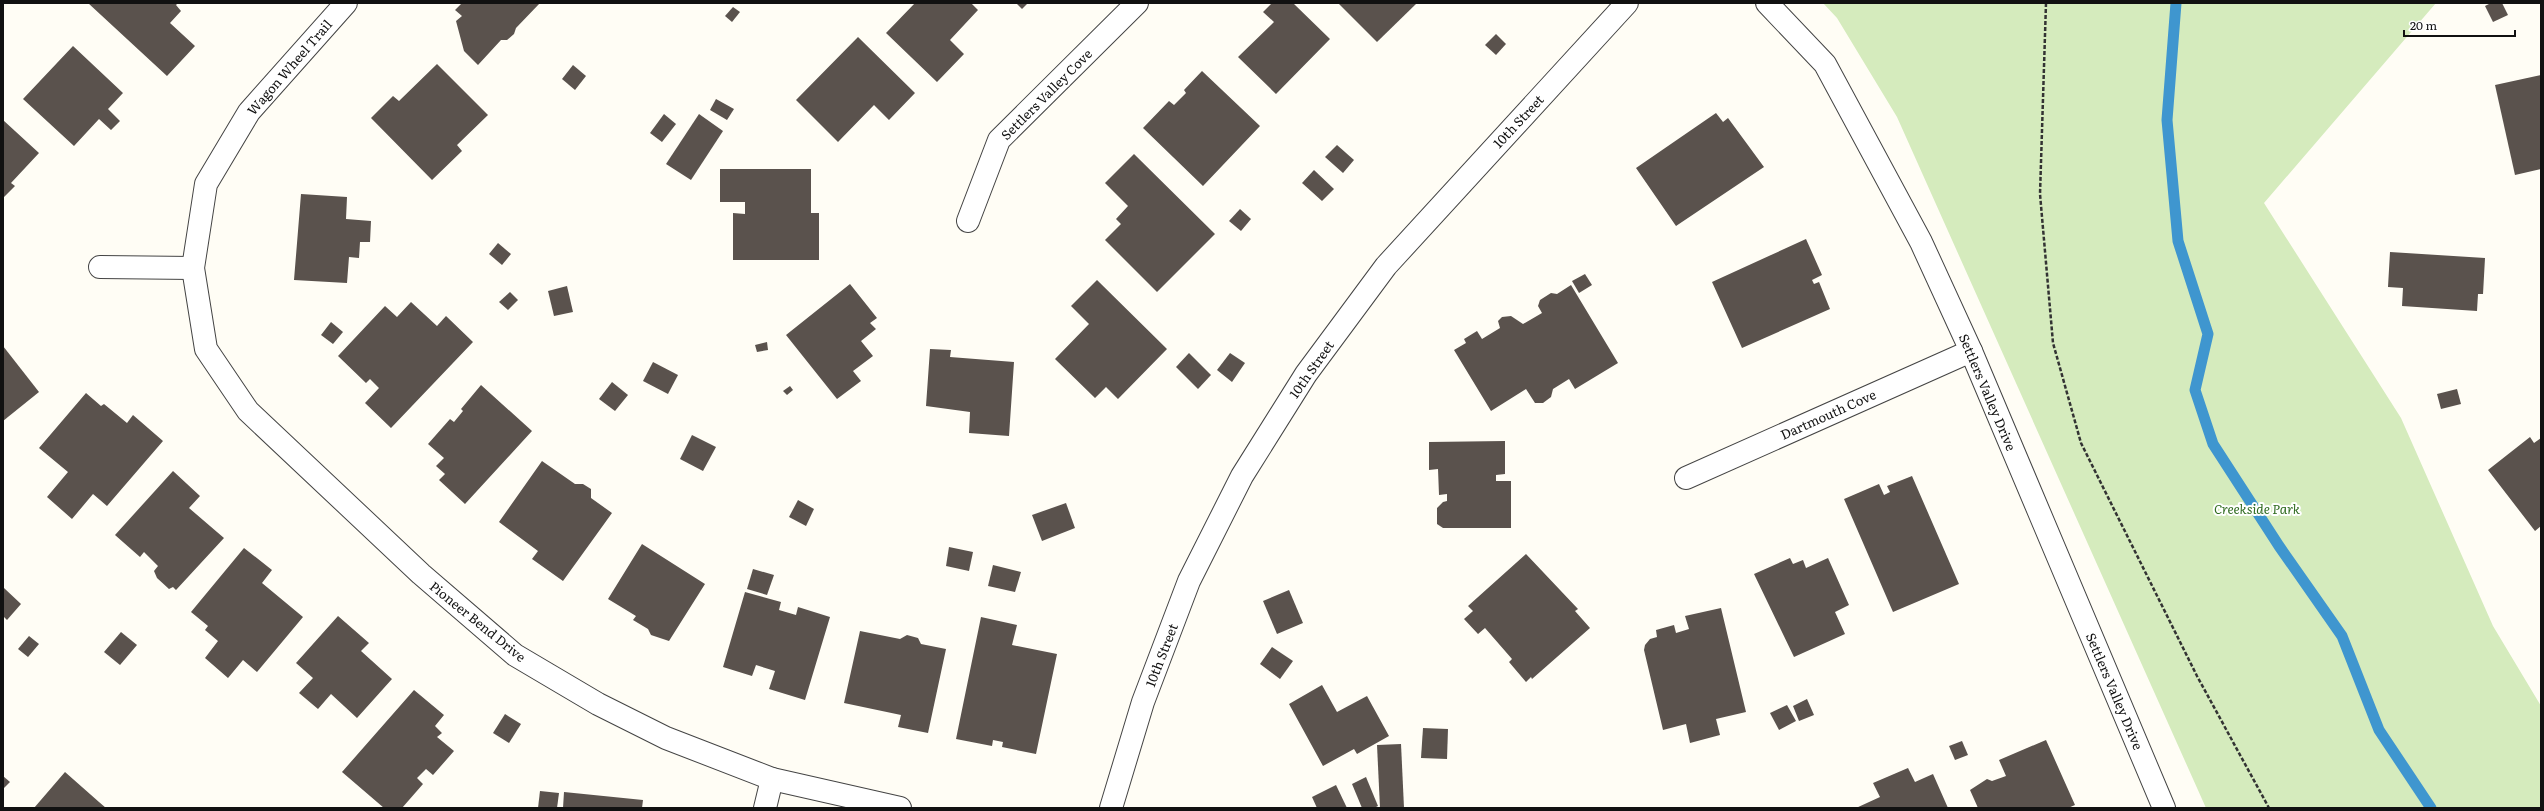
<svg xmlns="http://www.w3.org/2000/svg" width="2544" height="811" font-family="Literata,serif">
  <rect width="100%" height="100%" fill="#fffdf5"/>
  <path fill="#d5ebbd" d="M1823 3H2436L2264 203 2401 418 2493 626 2541 706V808H2206L1897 117 1837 18Z"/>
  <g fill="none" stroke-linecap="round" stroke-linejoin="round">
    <path stroke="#3f96cf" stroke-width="11" d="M2176 3 2167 120 2178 241 2208 334 2195 390 2213 444 2279 546 2342 636 2379 730 2431 808"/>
  </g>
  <g fill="#5a524d">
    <path d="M88 3H178L176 5 181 11 170 23 195 46 167 76Z"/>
    <path d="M462 3H540L516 28 514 34 507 40H501L478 65 464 51 456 21 462 16 455 10Z"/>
    <path d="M915 3H971L978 10 950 40 964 54 937 82 886 33Z"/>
    <path d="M1016 3H1028L1022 9Z"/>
    <path d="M1272 3H1293L1330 39 1276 94 1238 57 1274 22 1263 12Z"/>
    <path d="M1338 3H1417L1377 42Z"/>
    <path d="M2491 3H2502L2508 15 2493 22 2485 6Z"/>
    <path d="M733 7 740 12 732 22 725 16Z"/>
    <path d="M1496 34 1506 44 1496 55 1485 45Z"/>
    <path d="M858 37 915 93 889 120 874 105 838 142 796 100Z"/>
    <path d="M73 46 123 93 108 109 120 121 111 130 99 119 74 146 23 99Z"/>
    <path d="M437 64 488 115 457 145 462 151 432 180 371 118 393 96 399 101Z"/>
    <path d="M573 65 586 76 575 90 562 79Z"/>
    <path d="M1202 71 1260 126 1203 186 1143 128 1169 101 1174 105 1186 93 1184 90Z"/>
    <path d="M2541 75V169L2515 175 2495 85Z"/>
    <path d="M716 99 734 109 727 120 710 110Z"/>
    <path d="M1716 113 1723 122 1728 118 1764 167 1676 226 1636 168Z"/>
    <path d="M664 114 676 124 662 142 650 133Z"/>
    <path d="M699 114 723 131 691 180 666 164Z"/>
    <path d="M3 120 39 153 11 183 15 186 3 198Z"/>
    <path d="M1337 145 1354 160 1343 173 1325 157Z"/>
    <path d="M1134 154 1215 234 1157 292 1105 240 1121 224 1116 219 1128 206 1105 183Z"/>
    <path d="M720 169H811V213H819V260H733V213L745 214V202H720Z"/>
    <path d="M1314 170 1334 189 1322 201 1302 183Z"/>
    <path d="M301 194 347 197 346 219 371 221 370 242H360L359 258 349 257 347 283 294 280Z"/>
    <path d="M1240 209 1251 219 1241 231 1229 221Z"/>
    <path d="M1806 239 1822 275 1812 280 1814 284 1819 282 1830 309 1742 348 1712 282Z"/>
    <path d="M498 243 511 254 502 265 489 254Z"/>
    <path d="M2390 252 2485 258 2483 294H2478L2477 311 2402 306 2403 288 2388 287Z"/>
    <path d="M1585 274 1592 285 1579 293 1572 281Z"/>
    <path d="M1097 280 1167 349 1118 399 1106 387 1095 398 1055 359 1089 324 1071 306Z"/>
    <path d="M850 284 877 318 870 323 876 329 861 341 873 356 853 371 861 381 837 399 786 335Z"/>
    <path d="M1571 285 1618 363 1575 389 1569 379 1553 389 1551 397 1543 403H1535L1526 389 1491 411 1454 350 1466 343 1464 339 1477 331 1482 339 1500 328 1498 321 1502 317 1511 316 1523 324 1542 313 1538 306 1540 300 1551 293 1557 294Z"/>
    <path d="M567 286 573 312 554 316 548 291Z"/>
    <path d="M510 292 518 300 508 310 499 302Z"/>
    <path d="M411 302 437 326 446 316 473 342 391 428 365 403 379 388 370 379 366 383 338 356 385 306 397 317Z"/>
    <path d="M331 322 343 332 333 344 321 335Z"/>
    <path d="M767 342 768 350 757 352 755 345Z"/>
    <path d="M3 346 39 392 3 421Z"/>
    <path d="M930 349 951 350 950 357 1014 362 1009 436 969 433 970 412 926 406Z"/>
    <path d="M1189 353 1211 375 1198 389 1176 367Z"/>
    <path d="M1230 353 1245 363 1232 382 1217 370Z"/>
    <path d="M653 362 678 375 668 394 643 381Z"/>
    <path d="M612 382 628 395 615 411 599 399Z"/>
    <path d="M481 385 532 431 465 504 439 480 445 474 436 466 444 458 428 444 450 419 454 422 463 411 461 409Z"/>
    <path d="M790 386 793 390 787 395 783 391Z"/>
    <path d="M2457 389 2461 404 2441 409 2437 394Z"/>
    <path d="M86 393 101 406 104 404 127 423 133 415 163 441 107 506 93 494 72 519 47 497 68 472 39 448Z"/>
    <path d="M692 435 716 447 703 471 680 459Z"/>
    <path d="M2530 437 2534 443 2541 438V526L2535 531 2488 470Z"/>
    <path d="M1505 441V474L1496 475V481H1511V528H1443L1437 524V508L1443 502 1447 501V494L1439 495 1438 469 1429 470V442Z"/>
    <path d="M542 461 575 484H583L591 489V498L612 513 563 581 532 559 538 551 499 522Z"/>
    <path d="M173 471 200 496 189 508 224 538 176 590 173 587 169 589 157 578 154 571 158 566 144 552 140 557 115 535Z"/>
    <path d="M1912 476 1959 584 1893 612 1844 499 1879 484 1884 495 1890 492 1887 486Z"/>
    <path d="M798 500 814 509 806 526 789 517Z"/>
    <path d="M1066 503 1075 528 1042 541 1032 515Z"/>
    <path d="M642 544 705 584 669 641 651 635 648 629 633 620 636 616 608 599Z"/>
    <path d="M949 547 973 552 969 571 946 566Z"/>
    <path d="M244 548 272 570 262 583 303 617 257 672 243 660 228 678 205 658 218 641 205 630 208 626 191 612Z"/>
    <path d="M1526 554 1578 609 1575 611 1590 628 1532 679 1531 677 1526 682 1509 662 1512 659 1485 628 1478 634 1464 619 1473 611 1468 606Z"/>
    <path d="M1790 558 1793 564 1803 560 1806 568 1828 558 1849 605 1835 612 1845 634 1794 657 1754 574Z"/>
    <path d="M993 565 1021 572 1015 592 988 586Z"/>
    <path d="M753 569 774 575 767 595 747 589Z"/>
    <path d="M4 588 21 604 7 620 3 616Z"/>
    <path d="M1289 590 1303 623 1277 634 1263 601Z"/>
    <path d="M745 592 781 602 779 610 796 615 798 607 830 617 805 700 769 689 775 671 756 665 752 676 723 667Z"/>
    <path d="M1721 608 1746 712 1716 719 1720 735 1690 743 1686 724 1663 730 1644 650 1645 645 1650 639 1657 637 1656 630 1674 625 1676 633 1689 629 1685 616Z"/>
    <path d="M338 616 369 643 361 651 392 679 357 718 331 694 318 709 299 693 313 678 296 663Z"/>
    <path d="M981 617 1017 625 1012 645 1057 654 1036 754 1002 747 1003 742 993 740 992 746 956 739Z"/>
    <path d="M860 631 900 639 907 635 918 638 921 644 946 649 928 733 898 727 901 715 844 703Z"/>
    <path d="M121 632 137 645 120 665 104 652Z"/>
    <path d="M29 636 39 644 28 657 18 649Z"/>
    <path d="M1272 647 1293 661 1280 679 1260 664Z"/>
    <path d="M1322 685 1337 712 1367 696 1389 736 1357 754 1354 749 1323 766 1289 704Z"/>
    <path d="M414 690 444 715 435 726 442 733 437 737 454 751 433 775 426 769 417 778 423 784 402 808H384L342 772Z"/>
    <path d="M1807 699 1814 715 1799 721 1793 706Z"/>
    <path d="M1787 705 1796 721 1779 730 1770 713Z"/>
    <path d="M505 714 521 724 509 743 493 733Z"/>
    <path d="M1423 728 1448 729 1447 759 1421 758Z"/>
    <path d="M2046 740 2075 805 2068 808H1978L1970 790 1987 779 1992 781 2006 776 1999 760Z"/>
    <path d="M1962 741 1968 755 1955 760 1949 746Z"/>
    <path d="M1401 744 1404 808H1380L1377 745Z"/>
    <path d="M1908 768 1915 782 1933 774 1948 808H1856L1880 797 1873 783Z"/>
    <path d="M65 772 99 802 106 808H34Z"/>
    <path d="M3 776 10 782 3 789Z"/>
    <path d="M1366 777 1378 806 1374 808H1362L1352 784Z"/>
    <path d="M1336 785 1347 808H1317L1312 797Z"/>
    <path d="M540 791 559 793 557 808H538Z"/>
    <path d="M564 792 643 800 642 808H563Z"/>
  </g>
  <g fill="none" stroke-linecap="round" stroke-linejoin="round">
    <g stroke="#444" stroke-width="24">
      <g id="minor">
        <path d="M346 3 249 112 206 184 193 268 206 349 248 411 421 574 515 655 598 704 666 738 772 779 900 808"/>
        <path d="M968 221 999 140 1137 3"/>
        <path d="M100 267 193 268"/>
        <path d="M1686 478 1971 351"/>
        <path d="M765 808 772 779"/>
      </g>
    </g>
    <g stroke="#444" stroke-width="24">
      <g id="tertiary">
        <path d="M1767 3 1825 64 1921 242 1971 351 2164 808"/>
        <path d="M1111 808 1143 702 1189 581 1242 476 1306 374 1386 266 1627 3"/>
      </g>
    </g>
    <path stroke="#333" stroke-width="2.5" stroke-dasharray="4 2" stroke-linecap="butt" d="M2046 3 2040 194 2053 343 2081 443 2197 676 2269 808"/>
    <use href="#minor" stroke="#fff" stroke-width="22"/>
    <use href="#tertiary" stroke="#fff" stroke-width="22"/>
  </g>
  <g text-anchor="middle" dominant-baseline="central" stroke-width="4" stroke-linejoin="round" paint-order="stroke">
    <g font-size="13" fill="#111" stroke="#fff">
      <text transform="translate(289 67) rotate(-49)">Wagon Wheel Trail</text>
      <text transform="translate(1046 94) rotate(-45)">Settlers Valley Cove</text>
      <text transform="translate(1518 121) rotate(-47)">10th Street</text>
      <text transform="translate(1311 369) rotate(-55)">10th Street</text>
      <text transform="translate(1988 392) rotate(67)">Settlers Valley Drive</text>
      <text transform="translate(1828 414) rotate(-24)">Dartmouth Cove</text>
      <text transform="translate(478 621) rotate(39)">Pioneer Bend Drive</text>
      <text transform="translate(1161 655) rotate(-69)">10th Street</text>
      <text transform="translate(2115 691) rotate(67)">Settlers Valley Drive</text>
    </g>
    <g font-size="13" font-style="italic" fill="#2f6b1f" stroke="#fff">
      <text x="2257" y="508">Creekside Park</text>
    </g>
  </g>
  <rect width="2544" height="811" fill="none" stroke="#111111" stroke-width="8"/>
  <path d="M2404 30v6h111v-6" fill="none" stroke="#111111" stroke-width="2"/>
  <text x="2410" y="30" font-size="12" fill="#111111" stroke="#ffffff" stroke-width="3" paint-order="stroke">20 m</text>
</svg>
